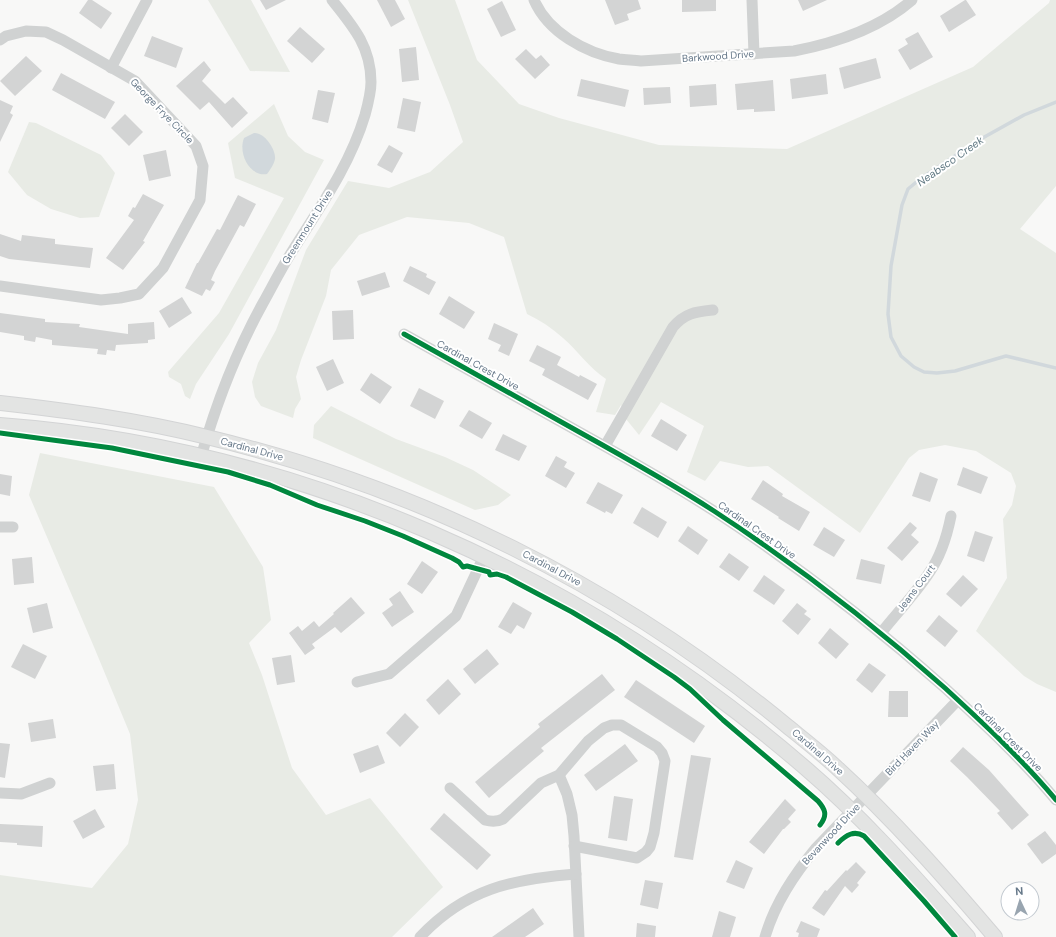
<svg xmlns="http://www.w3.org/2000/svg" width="1056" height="937" font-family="'DM Sans',sans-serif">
  <rect width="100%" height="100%" fill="#f8f8f7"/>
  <g fill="#e8ebe5">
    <path d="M208 0H251L290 72 250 71Z"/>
    <path d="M408 0H455L477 60 519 104 559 118 659 145 787 149 973 67 1049 3 1050 0H1056V186L1020 229 1056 253V692L1037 684 1024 676 976 631 1007 578 1003 519 1012 505 1016 486 1011 473 976 451 945 445 919 450 909 458 860 533 768 466 748 467 720 461 705 481 687 472 704 426 661 402 639 435 626 419 621 405 615 415 596 412 606 379C589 368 578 351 563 338 552 328 540 320 527 314L504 237 469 223 407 217 359 235 331 270 326 296 301 360 296 377 301 399 295 409 293 418 261 406 255 397 252 382 258 363 276 330 306 250 348 181 389 188 430 172 463 142 450 105Z"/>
    <path d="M274 104 288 136 305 152 324 160 229 334 196 384 190 399 185 396 181 384 169 377 168 372 219 313 284 198 235 178 228 143Z"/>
    <path d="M29 122 36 123 101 155 115 173 99 217 80 218 51 209 27 195 8 172Z"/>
    <path d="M331 406 396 439 445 457 473 470 511 495 498 505 475 510 313 438 314 425Z"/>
    <path d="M40 453 214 487 263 567 271 620 249 643 262 675 292 768 326 815 370 798 443 887 392 937H0V875L92 888 128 844 138 800 130 734 94 647 29 495Z"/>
  </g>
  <path fill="#d1d8dc" d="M254 133C264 132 276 149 275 159 274 164 270 170 267 174 249 177 238 153 244 138Z"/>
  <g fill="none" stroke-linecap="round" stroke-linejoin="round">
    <path stroke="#d1d8dc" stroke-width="3.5" d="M1056 102 1024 115 979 140 920 179 908 189 902 205 891 266 888 314 891 337 901 356 914 367 924 372 937 373 955 371 1006 356 1056 368"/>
  </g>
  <g fill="#d3d4d4">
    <path d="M88 0H92L112 13 101 29 79 13Z"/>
    <path d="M260 0H286L266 10Z"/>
    <path d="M377 0H395L405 19 391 27Z"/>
    <path d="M605 0H638L641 9 627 14 629 20 615 25Z"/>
    <path d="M682 0H716V11L682 12Z"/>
    <path d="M798 0H827L803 11Z"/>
    <path d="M965 0H966L976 15 949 32 940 16Z"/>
    <path d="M502 1 516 30 501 37 487 9Z"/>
    <path d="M300 27 325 49 312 63 287 41Z"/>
    <path d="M918 32 933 57 910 70 898 50 908 44 905 39Z"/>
    <path d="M152 36 183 48 176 68 144 56Z"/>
    <path d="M416 47 419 80 402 82 399 49Z"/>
    <path d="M526 49 536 59 541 55 550 65 535 79 515 59Z"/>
    <path d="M26 56 42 71 15 96 0 81Z"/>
    <path d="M876 58 881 78 844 89 839 68Z"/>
    <path d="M204 61 211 70 202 81 225 104 233 97 248 113 232 128 209 102 200 110 176 86Z"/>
    <path d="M61 73 115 102 105 119 52 90Z"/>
    <path d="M826 74 828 94 792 99 790 79Z"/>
    <path d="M581 79 629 90 625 107 577 96Z"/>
    <path d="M773 80 775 111 754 112V109L737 110 735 84Z"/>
    <path d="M716 84 717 105 690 107 689 86Z"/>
    <path d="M670 87 671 103 644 105 643 88Z"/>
    <path d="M318 90 335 93 328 123 312 119Z"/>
    <path d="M403 98 421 102 415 132 397 128Z"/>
    <path d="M0 100 13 106 10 113 13 115 0 142Z"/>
    <path d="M125 114 143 132 129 146 111 128Z"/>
    <path d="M389 145 403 153 392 173 377 165Z"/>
    <path d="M166 150 171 176 149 181 143 155Z"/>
    <path d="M143 194 164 205 143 241 145 242 123 270 106 258 134 220 128 216 133 207 135 208Z"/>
    <path d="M238 195 256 204 244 227 240 225 215 271 211 280 215 282 210 291 206 289 202 296 185 288 197 263H198L217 229 220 230Z"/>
    <path d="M0 234 21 241 22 235 55 239V244L93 248 90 268 9 259 0 256Z"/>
    <path d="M410 266 427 274 426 277 436 282 429 295 403 281Z"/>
    <path d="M385 272 390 287 362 296 357 281Z"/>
    <path d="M449 296 475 312 464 329 439 314Z"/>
    <path d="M182 297 192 313 169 328 159 311Z"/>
    <path d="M353 310 354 339 333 340 332 311Z"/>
    <path d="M0 313 45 319V322L80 324 79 327 128 334V324L154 322 155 339 148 340V343L116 345 115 351 107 350 106 355 97 354 98 349 52 345V340L36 337 35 342 24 340V336L0 332Z"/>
    <path d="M494 323 518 334 509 356 498 351 501 345 488 339Z"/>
    <path d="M537 345 561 357 557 365 579 377 580 375 597 384 588 400 542 375 545 369 529 361Z"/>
    <path d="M333 359 344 383 327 391 316 367Z"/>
    <path d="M371 373 392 387 380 404 360 390Z"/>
    <path d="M419 388 444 401 435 419 410 406Z"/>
    <path d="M469 410 492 423 482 439 459 426Z"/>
    <path d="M661 419 687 435 677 451 651 436Z"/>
    <path d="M503 434 527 446 519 461 495 450Z"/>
    <path d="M556 456 567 462 564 467 575 473 566 488 545 476Z"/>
    <path d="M963 467 988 477 981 494 957 485Z"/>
    <path d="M920 472 938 479 930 502 912 496Z"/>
    <path d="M0 474 12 476 10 496 0 494Z"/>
    <path d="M763 480 783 494 782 496 810 512 799 531 778 518 779 517 751 499Z"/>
    <path d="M598 482 623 495 612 514 606 511 605 513 586 503Z"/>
    <path d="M642 507 667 522 658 538 633 523Z"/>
    <path d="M910 522 917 528 911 535 919 542 902 561 887 548Z"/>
    <path d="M688 526 708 540 698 555 678 541Z"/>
    <path d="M824 527 845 540 834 557 813 545Z"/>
    <path d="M975 531 993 537 984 562 967 556Z"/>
    <path d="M729 553 749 567 739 581 719 567Z"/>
    <path d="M32 557 34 583 14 585 12 559Z"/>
    <path d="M861 559 885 565 881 584 856 579Z"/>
    <path d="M422 561 438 572 422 594 407 584Z"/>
    <path d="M764 575 785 590 774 605 753 591Z"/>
    <path d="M963 575 978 589 961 607 946 594Z"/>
    <path d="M400 591 414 612 392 627 382 613 393 605 389 599Z"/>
    <path d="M351 597 365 613 341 633 335 627 312 644 315 648 305 655 289 633 298 626 302 631 314 621 319 627 334 614 333 613Z"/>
    <path d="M513 602 532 613 524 629 517 625 511 634 498 627Z"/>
    <path d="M47 603 53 628 33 633 27 608Z"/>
    <path d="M797 603 807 611 804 614 811 619 798 635 782 621Z"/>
    <path d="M939 615 958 631 945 647 926 631Z"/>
    <path d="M830 628 849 644 836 659 818 643Z"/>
    <path d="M23 644 47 656 35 679 11 667Z"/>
    <path d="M487 649 499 664 475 684 463 669Z"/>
    <path d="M291 655 295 682 277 685 272 658Z"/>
    <path d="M869 663 886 675 872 693 856 680Z"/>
    <path d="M602 674 615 690 541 748 544 751 489 798 475 782 540 727 538 724Z"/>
    <path d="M448 679 461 694 439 715 426 700Z"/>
    <path d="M636 680 705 726 694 743 624 697Z"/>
    <path d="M889 691H908V717H888Z"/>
    <path d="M405 713 419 727 400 747 386 733Z"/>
    <path d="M53 719 56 738 31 742 28 723Z"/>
    <path d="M0 743 10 744 5 778 0 777Z"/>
    <path d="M625 744 638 761 596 791 584 775Z"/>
    <path d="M378 745 385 763 360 773 353 754Z"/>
    <path d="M963 747 989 770 1029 815 1012 830 997 813 1000 811 967 777 950 761Z"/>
    <path d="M691 755 711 758 693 860 674 857Z"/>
    <path d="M114 764 116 789 96 791 93 766Z"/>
    <path d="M614 796 633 799 627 841 608 838Z"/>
    <path d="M785 799 796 810 788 819 791 822 784 829H783L764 854 749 842Z"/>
    <path d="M95 809 105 827 83 839 73 821Z"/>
    <path d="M444 813 491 855 477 870 430 829Z"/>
    <path d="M0 824 43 826 42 847 17 845V843L0 842Z"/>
    <path d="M1045 831 1056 845V854L1042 864 1027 844Z"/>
    <path d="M736 860 753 868 744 889 726 882Z"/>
    <path d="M856 862 866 872 857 883 859 885 852 893 845 886 824 916 812 908 825 890 827 891 846 870 847 871Z"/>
    <path d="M645 880 663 883 658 909 640 905Z"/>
    <path d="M533 908 544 924 525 937H492Z"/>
    <path d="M719 911 736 917 730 937H712Z"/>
    <path d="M801 921 820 929 817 937H798L799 933 796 932Z"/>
    <path d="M637 923 656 926 655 937H636Z"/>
  </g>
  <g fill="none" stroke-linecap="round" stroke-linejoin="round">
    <g stroke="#d3d4d5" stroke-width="16">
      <g id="major">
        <path d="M0 403C70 411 139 420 207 437 419 488 618 586 787 726 803 739 820 752 836 767 893 819 945 878 995 937"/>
        <path d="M0 425C296 447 579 573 803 766 864 818 916 878 968 937"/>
      </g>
    </g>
    <g stroke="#d0d2d2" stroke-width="11">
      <path d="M534 0C548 32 585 53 619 59 626 60 633 60 641 61L794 51C835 43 880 28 912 0"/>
      <path d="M752 0 754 54"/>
      <path d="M0 40 6 36 26 31 46 32 63 40 135 81 196 146 203 166 200 200 163 268 139 294 120 298 101 300 0 286"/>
      <path d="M111 68 147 0"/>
      <path d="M404 334C463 367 522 400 581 433 626 458 671 483 714 511 795 564 872 623 945 688 983 723 1023 760 1056 800"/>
      <path d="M605 446 673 327C685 313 695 312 713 310"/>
      <path d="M201 457C216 404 236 352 263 303 273 285 282 267 293 250 320 207 350 165 365 115 368 104 371 93 371 82 371 47 353 26 332 0"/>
      <path d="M0 527H13"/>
      <path d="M881 633C896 614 916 593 929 573 941 556 947 536 951 516"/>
      <path d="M357 682 389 674 456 616 484 556"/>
      <path d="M559 775 567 794 572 815 574 836 579 937"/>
      <path d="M450 788 485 820C492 822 497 822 503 819L541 783 559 775 588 741 604 728 612 725H621L657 747 662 753 665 761 654 833 650 847 646 852 637 858 574 846"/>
      <path d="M0 793 21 794 50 783"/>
      <path d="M420 937C465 889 512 879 576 874"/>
      <path d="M765 937C775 903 794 875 816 848L958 700"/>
    </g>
    <use href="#major" stroke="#e3e4e3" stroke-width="14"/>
    <g stroke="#fff" stroke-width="8">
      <g id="cycleway">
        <path d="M404 334C463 367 522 400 581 433 626 458 671 483 714 511 795 564 872 623 945 688 983 723 1023 760 1056 800"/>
        <path d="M0 433 112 448 228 472 270 485 317 505 365 521 403 536 452 558 459 562 463 567 467 566 489 572 490 575 497 574 506 577 572 612 617 639 674 677 690 689 723 720 818 801C825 809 828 815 820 825"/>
        <path d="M838 843C846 835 854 830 864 836L924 901 955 937"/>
      </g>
    </g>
    <use href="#cycleway" stroke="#00873e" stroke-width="5"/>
  </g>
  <g text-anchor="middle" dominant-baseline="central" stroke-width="4" stroke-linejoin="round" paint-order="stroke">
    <g font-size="10" fill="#667889" stroke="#fff">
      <text transform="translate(718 56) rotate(-4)">Barkwood Drive</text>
      <text transform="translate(162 111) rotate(46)">George Frye Circle</text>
      <text transform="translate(307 227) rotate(-58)">Greenmount Drive</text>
      <text transform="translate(478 365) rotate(29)">Cardinal Crest Drive</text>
      <text transform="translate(252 449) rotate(15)">Cardinal Drive</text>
      <text transform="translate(757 530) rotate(35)">Cardinal Crest Drive</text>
      <text transform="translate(552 568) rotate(28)">Cardinal Drive</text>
      <text transform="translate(916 588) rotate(-53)">Jeans Court</text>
      <text transform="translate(1008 737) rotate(45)">Cardinal Crest Drive</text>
      <text transform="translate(912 748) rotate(-46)">Bird Haven Way</text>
      <text transform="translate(818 752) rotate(41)">Cardinal Drive</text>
      <text transform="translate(831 834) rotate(-47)">Bevanwood Drive</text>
    </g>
    <g font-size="11" font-style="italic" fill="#627a84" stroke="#fff">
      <text transform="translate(950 161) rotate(-35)">Neabsco Creek</text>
    </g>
  </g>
  <g transform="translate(1020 901) rotate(356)"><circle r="19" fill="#ffffff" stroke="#c2c9d0"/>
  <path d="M0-3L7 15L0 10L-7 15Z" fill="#99a5b0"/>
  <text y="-6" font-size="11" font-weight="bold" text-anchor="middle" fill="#667889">N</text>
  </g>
</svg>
